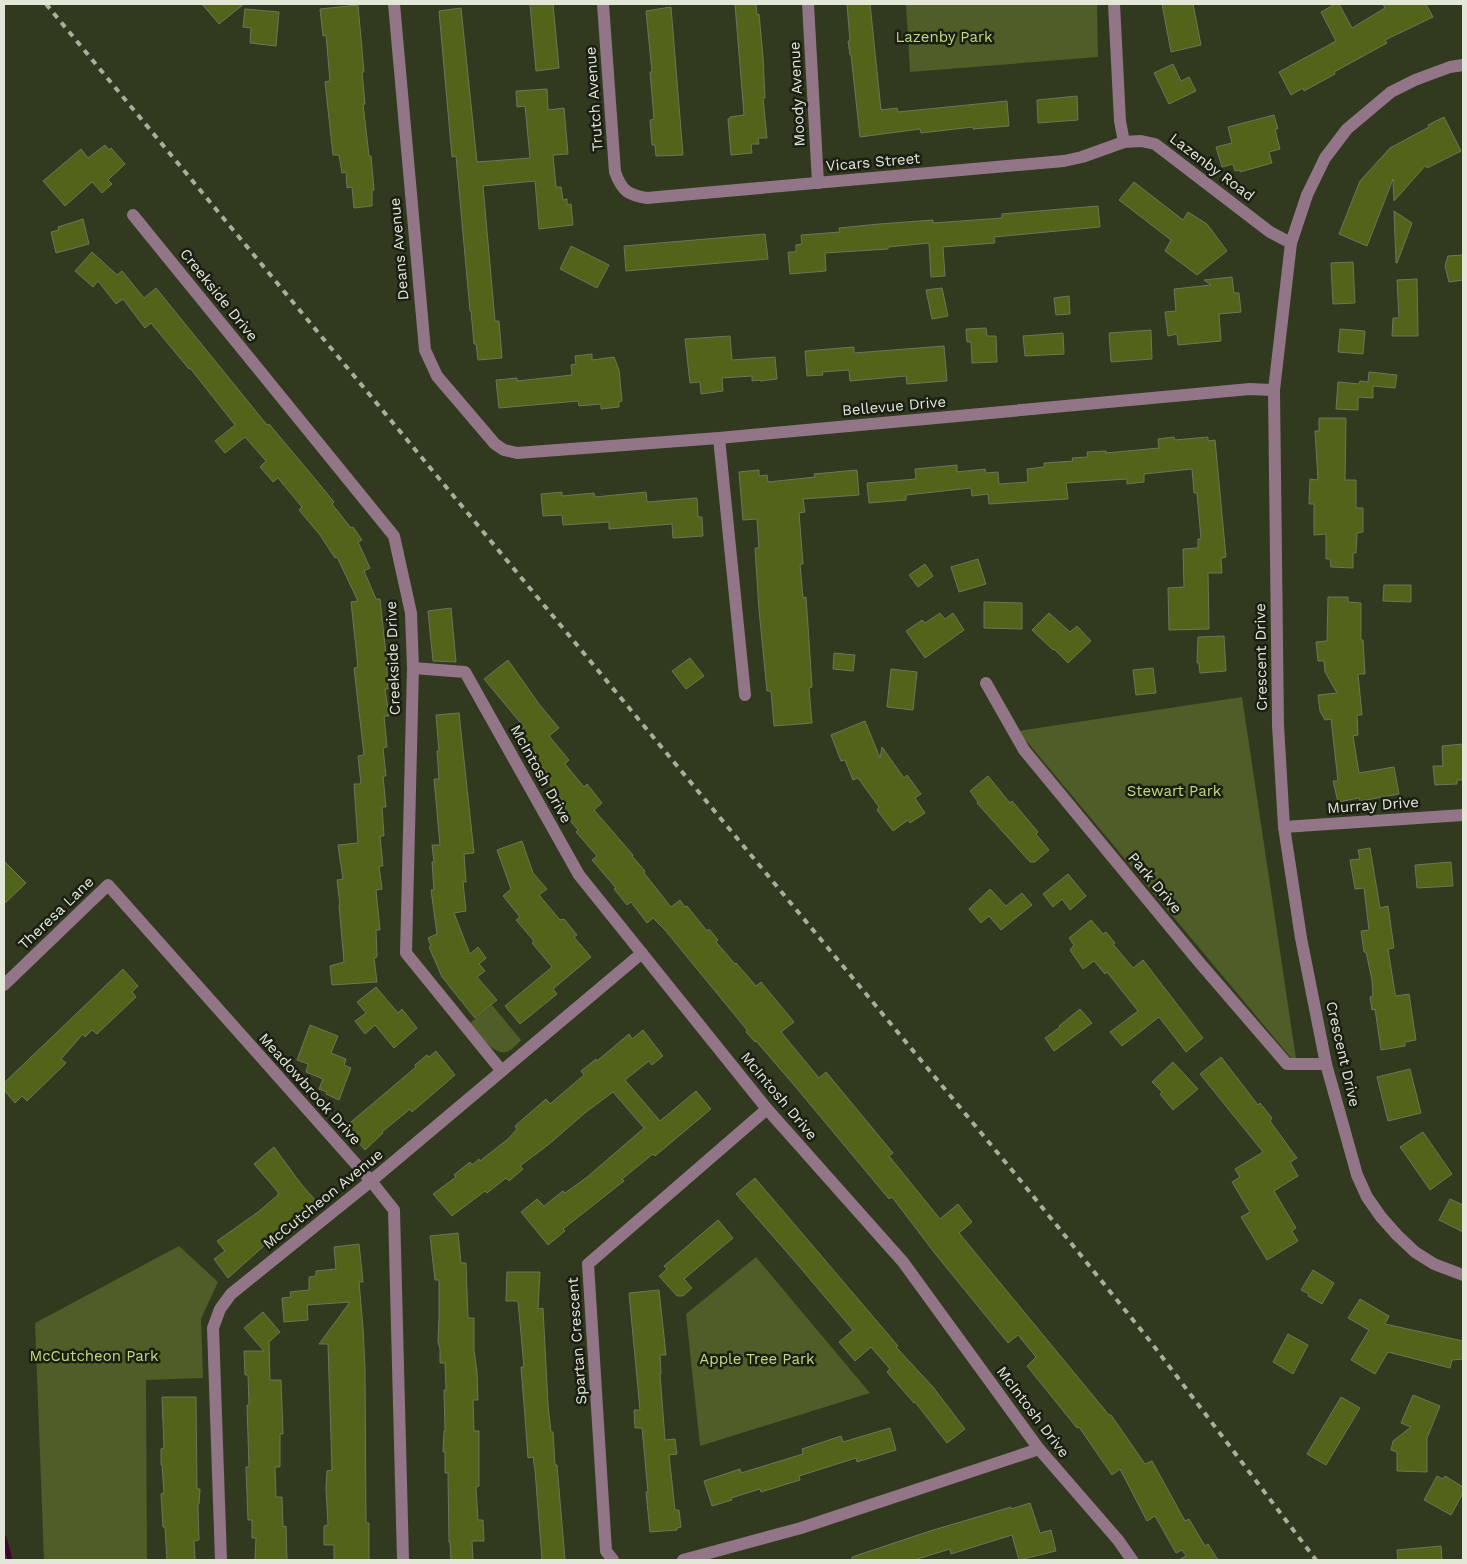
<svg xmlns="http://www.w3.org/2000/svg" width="1467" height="1564" font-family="'Work Sans',sans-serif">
  <rect width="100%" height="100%" fill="#31391f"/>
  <g fill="#4f5d28">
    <path d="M906 4H1097L1098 57 910 72Z"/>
    <path d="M1242 697 1297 1065 1018 731Z"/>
    <path d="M492 1005 521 1040C517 1044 513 1049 509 1051 495 1059 478 1032 470 1023Z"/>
    <path d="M179 1246 218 1282 201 1319 203 1378 146 1380 147 1560H44L35 1323Z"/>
    <path d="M756 1257 870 1393 700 1446 686 1314Z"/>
  </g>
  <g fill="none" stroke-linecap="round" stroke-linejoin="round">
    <path stroke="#3c042e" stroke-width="5" d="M4 1538 10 1560"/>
  </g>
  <g fill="#52631a" stroke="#6d765a">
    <path d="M202 4H244L219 24Z"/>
    <path d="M530 4H553L559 68 536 71Z"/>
    <path d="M735 4H756L757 15 759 14 763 57 765 98H763L767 138H758L759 144H751L752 153 731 155 728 119H730V117L744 115Z"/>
    <path d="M847 4H870L881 110 897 108 898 112 1007 101 1009 126 973 129V127L921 133 920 129 860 137 851 55H850L848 41H850Z"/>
    <path d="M1162 4H1193L1201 45 1171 52Z"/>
    <path d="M1335 4H1339L1352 28 1385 8 1383 4H1426L1433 17 1385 40 1387 43 1334 72 1335 74 1304 91 1303 88 1291 95 1279 72 1336 41 1321 12Z"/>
    <path d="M358 5 364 72H362L365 104H363L369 156H371L374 190H372V206L354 208 352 187 347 188 346 172 342 173 339 155H333L325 82 330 81 326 35 323 36 320 9Z"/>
    <path d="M671 7 683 155 656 156 655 145H652L650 120 654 119 650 72H652L646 11Z"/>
    <path d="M461 8 477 162 530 158 525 106 517 107 516 91 547 89 548 110 564 108 568 154 553 155 556 187H561L563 200 567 199V205L571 204 573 225 539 229 535 181 483 186 495 321H499L502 358 478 360 476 344H474L471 311H470L456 156 452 157 439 11Z"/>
    <path d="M245 9 279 12 276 46 250 43 251 28 243 27Z"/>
    <path d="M1173 64 1181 81 1189 77 1196 91 1169 104 1154 73Z"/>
    <path d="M1077 96 1078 120 1038 123 1037 100Z"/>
    <path d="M1274 115 1278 129H1275L1280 149 1269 152 1272 163 1240 172V170L1235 171 1233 164 1222 167 1216 147 1232 143 1228 127Z"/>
    <path d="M1444 117 1461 151 1427 168 1426 165 1394 201 1393 179 1367 246 1339 234 1360 181 1390 148 1429 127 1428 125Z"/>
    <path d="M105 145 109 150 111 148 125 164 108 180 112 184 102 193 92 182 65 206 43 181 81 149 88 158Z"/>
    <path d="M1134 182 1183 220 1188 212 1207 224 1227 251 1197 275 1165 251 1171 240 1119 200Z"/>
    <path d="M1098 206 1100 227 994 237 995 243 943 247 945 276 931 277 929 243 888 247V249L825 253 826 271 790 274 788 252H796V245L802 244 801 235 840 232 839 228 879 224 933 220V223L1002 218V214Z"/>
    <path d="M1394 211 1412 223 1397 263H1396Z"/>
    <path d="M83 219 89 244 56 253 51 232 59 230 58 227Z"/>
    <path d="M765 234 768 259 626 271 624 246Z"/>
    <path d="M571 246 609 265 597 288 560 269Z"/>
    <path d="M92 252 117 275 122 271 144 298 156 288 267 425 269 424 316 480 334 502 332 504 351 528 353 527 362 540 358 542 370 568 364 571 376 599H380L386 655 388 689H385L389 716H384L387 747 383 748 386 776H383L386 807H382L384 836H380L383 866H379L382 889 376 890 380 930H376L377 957 374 958 377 982 332 985 330 966 344 962 339 905H340L337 880 343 879 338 845 358 843 354 784H361L358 756 364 755 354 668 358 667 351 602 358 601 337 557 335 558 320 535 299 510 302 507 278 478 273 482 260 467 266 461 245 437 225 453 215 441 235 425 190 368 189 369 151 323 145 328 123 299 116 304 98 281 93 287 75 271Z"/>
    <path d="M1463 255V280L1449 282 1445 266 1448 256Z"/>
    <path d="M1353 262 1355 303 1333 304 1331 263Z"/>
    <path d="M1232 277 1234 293H1239L1241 312 1219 314 1221 341 1178 345 1177 334 1168 336 1165 312 1176 311 1174 289 1211 285 1204 280Z"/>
    <path d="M1417 279 1418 336H1392L1393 318H1399L1397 280Z"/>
    <path d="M942 288 948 316 932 319 926 290Z"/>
    <path d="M1069 296 1070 314 1056 315 1054 298Z"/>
    <path d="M986 328 987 336H996L997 362 972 363 971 342H967L966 329Z"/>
    <path d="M1340 329 1365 331 1363 354 1338 352Z"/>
    <path d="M1151 330 1152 359 1111 362 1109 333Z"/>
    <path d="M1063 333 1064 354 1025 356 1023 336Z"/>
    <path d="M730 336 732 360 775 357 777 379 760 381V380L752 381V376L722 378 723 391 701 394 700 382 690 383 685 339Z"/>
    <path d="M944 346 947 381 907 384 906 376 850 381 849 370 822 372 823 375 807 376 805 351 854 347V353Z"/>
    <path d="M592 354V360L614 357 619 370 622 401 619 402V407L601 409V404L579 406 578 401 499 408 496 380 517 378V381L572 375 571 365 576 364 575 356Z"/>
    <path d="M1369 372 1397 375 1395 388 1373 386V398L1358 397V410L1336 409 1338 382 1359 384 1360 381 1368 382Z"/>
    <path d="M1319 418H1346L1345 480H1356V508H1363V532L1357 533 1356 553H1353V568L1331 567 1330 559H1326V534L1314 535V504H1309L1310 479 1318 480 1315 431H1319Z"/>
    <path d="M1174 437 1175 440 1208 437V441L1215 440 1226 557 1221 558 1222 573H1208L1209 629 1169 630 1168 588 1184 587 1183 549 1198 548V539H1201L1197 493H1194L1192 469 1144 474V482L1127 484V479L1066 483 1068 499 989 504 988 494 972 496 971 488 906 495V500L869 503 867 483 916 479 915 469 957 465V472L985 469 986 473 998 472 999 484 1028 482 1027 469 1044 467V463L1073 461 1072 458 1088 457 1087 452 1106 451V453L1159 448 1158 439Z"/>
    <path d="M759 470V476L767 475 768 482 815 477 814 474 857 470 859 495 803 499 805 512 799 513 803 564H800L803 598 806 597 808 626 812 687 809 688 812 723 774 726 771 691H767L759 610 755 548H759L757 519 743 520 739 472Z"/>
    <path d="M562 492V496L594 493 595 497 646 492 647 502 697 498 698 517H702L703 536 673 538 672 524 609 529V522L563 525 562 515 543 516 541 494Z"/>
    <path d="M978 559 986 584 959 592 951 567Z"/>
    <path d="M925 564 933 576 918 587 909 575Z"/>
    <path d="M1384 585H1411V602L1383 601Z"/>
    <path d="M1328 597H1348V602L1361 603V640H1363L1365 674H1358L1362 715H1357L1358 735 1353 736 1359 773 1394 767 1399 794 1360 801 1359 798 1338 802 1333 781H1338L1331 719 1325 720 1320 711 1318 695 1337 693 1325 672 1324 661H1318L1316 642 1327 641Z"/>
    <path d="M984 602 1022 603V629L984 628Z"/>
    <path d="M451 608 456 662 433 661 428 611Z"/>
    <path d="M940 613 945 619 953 613 964 630 925 658 906 631 922 620 925 623Z"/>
    <path d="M1049 613 1070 632 1077 626 1091 641 1068 663 1054 649 1053 650 1032 630Z"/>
    <path d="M1224 636 1226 671 1200 673 1199 663H1197L1198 637Z"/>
    <path d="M834 653 855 655 853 671 833 669Z"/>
    <path d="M690 658 704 676 686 689 672 671Z"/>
    <path d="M508 660 539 704 559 728 549 736 569 760 565 764 584 787 587 784 602 803 594 810 633 855 632 856 645 871 644 873 671 907 680 900 685 907 687 906 707 931 709 929 718 940 716 942 735 964 736 963 756 986 761 982 794 1022 781 1032 819 1078 826 1072 893 1153 889 1156 940 1219 958 1204 972 1222 959 1233 1109 1415H1111L1145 1464 1152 1461 1185 1521 1189 1519 1205 1546 1208 1544 1218 1560H1179L1186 1556 1182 1550 1176 1553 1155 1516 1147 1521 1120 1469 1112 1475 1079 1427 1077 1428 1027 1366 1036 1357 1018 1335 1008 1343 937 1256 892 1197 889 1199 794 1085 756 1041 755 1042 746 1032 747 1030 665 930 653 918 647 923 631 902 627 905 614 889 616 888 592 860 597 856 576 832 578 830 561 810 566 805 547 781 551 778 533 756 536 753 518 732 524 727 484 679Z"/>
    <path d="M1153 668 1156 693 1136 695 1133 670Z"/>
    <path d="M891 669 917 672 913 710 887 707Z"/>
    <path d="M459 713 474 853 464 854 466 882H463L466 911 454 913 470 954 478 947 486 958 479 964 485 971 477 977 497 1000 475 1018 442 977 429 947 431 946 428 938 437 934 431 890H434L432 862H434L432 845H440L434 779H439L437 751H439L436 715Z"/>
    <path d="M865 721 880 758 882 747 904 778 907 775 921 794 915 798 925 813 910 823 908 820 893 831 877 810 879 807 858 778 853 780 845 760 841 761 831 735Z"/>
    <path d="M1463 744V780H1457V784L1435 785 1433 766H1443L1442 746Z"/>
    <path d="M988 776 1010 803 1012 801 1038 832 1036 834 1049 850 1035 862H1030L977 803 978 802 970 791Z"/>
    <path d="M522 841 533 873 547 889 539 895 560 920 564 919 577 935 574 937 591 957 553 989 557 994 520 1024 505 1006 552 967 532 943 534 941 516 920 520 917 503 896 511 889 497 850Z"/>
    <path d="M1370 848 1380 908 1388 906 1394 948 1388 949 1395 993 1396 996 1409 994 1416 1040 1405 1042V1046L1381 1050 1375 1009 1372 1010 1370 997 1373 996 1372 980 1366 952H1364L1361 931 1369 930 1364 888 1355 889 1350 860 1360 859 1358 850Z"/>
    <path d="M4 861 26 883 4 904Z"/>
    <path d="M1451 862 1453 886 1417 888 1415 865Z"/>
    <path d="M1068 874 1086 896 1070 910 1062 899 1053 907 1043 894Z"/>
    <path d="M990 889 1006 906 1022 893 1032 905 1001 930 989 916 981 923 969 909Z"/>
    <path d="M1091 920 1103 934 1106 932 1115 943 1113 944 1133 968 1143 960 1203 1038 1186 1052 1159 1017 1122 1046 1110 1032 1138 1011 1107 972 1105 974 1094 961 1083 969 1070 950 1074 945 1069 938Z"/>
    <path d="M123 969 138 986 132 992 136 997 97 1034 92 1030 85 1037 83 1034 61 1059 66 1063 27 1101 22 1096 15 1103 4 1090V1083Z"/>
    <path d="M376 987 398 1013 402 1009 417 1028 394 1048 375 1025 365 1034 355 1021 366 1013 357 1002Z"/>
    <path d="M1080 1009 1092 1023 1054 1051 1045 1038 1060 1027 1059 1026Z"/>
    <path d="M310 1025 338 1036 331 1053 346 1059 344 1065 351 1068 339 1100 326 1094 327 1092 319 1089 323 1079 306 1072 308 1064 297 1060Z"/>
    <path d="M643 1030 663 1056 652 1065 649 1061 625 1080 660 1121 696 1091 711 1109 655 1156 653 1154 622 1179 624 1181 563 1229 565 1231 548 1245 521 1212 537 1199 544 1206 563 1191 565 1193 586 1178 644 1128 613 1092 586 1112 548 1145 520 1166 523 1169 509 1181 506 1178 487 1193 485 1191 452 1216 433 1194 456 1177 454 1175 470 1162 472 1165 479 1159 480 1161 508 1139 517 1129 515 1126 546 1099 550 1104 577 1081 584 1075 581 1071 596 1059 597 1061 629 1034 632 1039Z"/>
    <path d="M436 1051 455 1075 412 1112 410 1109 382 1132 383 1133 365 1150 345 1127 416 1067 415 1065 427 1055 429 1057Z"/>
    <path d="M1221 1057 1258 1105 1260 1103 1272 1118 1270 1121 1297 1158 1290 1162 1298 1176 1274 1191 1296 1228 1292 1231 1298 1241 1267 1260 1241 1217 1250 1212 1232 1182 1240 1177 1235 1169 1263 1152 1200 1074Z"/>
    <path d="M1173 1062 1198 1089 1173 1110 1160 1094 1162 1092 1152 1082Z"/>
    <path d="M1410 1069 1421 1113 1388 1121 1377 1077Z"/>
    <path d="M1423 1132 1452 1174 1430 1190 1400 1147Z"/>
    <path d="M274 1147 301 1184 317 1202 276 1238 275 1236 228 1278 214 1259 225 1251 217 1241 258 1212 278 1195V1192L254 1164Z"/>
    <path d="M755 1178 898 1346 896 1347 933 1387 965 1429 947 1443 915 1402 914 1403 887 1372 890 1369 871 1347 855 1361 839 1342 853 1330 798 1265 736 1194Z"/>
    <path d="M1450 1199 1463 1205V1232L1439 1220Z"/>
    <path d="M718 1220 733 1238 684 1279 692 1288 683 1296H677L659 1276 667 1269 664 1266Z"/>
    <path d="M458 1233 461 1263H466L468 1318H474V1350L477 1372 478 1400H473L474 1431H479V1486L476 1487 478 1520H483L484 1541H472L473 1560H451L450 1542H449L448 1473H445V1452H443L444 1431H445L444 1390H446L445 1363H440V1349L438 1342 439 1318V1280H435L430 1236Z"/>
    <path d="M359 1244 363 1282H359L363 1328 365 1369 366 1523H369V1560H334V1545H324V1526L328 1525 326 1488 327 1471 332 1470 328 1344H319L350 1302 307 1305 308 1320 284 1322 282 1298 291 1297 290 1292 309 1290V1277L316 1276V1271L336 1269 334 1247Z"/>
    <path d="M1313 1270 1334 1283 1322 1304 1308 1296 1309 1294 1301 1290Z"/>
    <path d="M507 1272H540L538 1309 543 1308 548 1405 551 1432H553L555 1465H557L565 1560H542L535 1470 533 1457 528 1458 525 1417 521 1367H524L518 1301H506Z"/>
    <path d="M659 1290 666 1355H660L661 1374H660L665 1440 675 1439 677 1454 669 1455 675 1510H679L681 1527 677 1528V1530L650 1532 646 1492H648L642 1428H635L634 1410H640L629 1293Z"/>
    <path d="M1360 1299 1389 1316 1385 1324 1463 1341V1359L1452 1360 1450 1368 1388 1352 1375 1374 1351 1360 1369 1330 1348 1318Z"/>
    <path d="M263 1312 280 1332 269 1342 270 1380H281L283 1434H280V1467H275L276 1497H282L283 1527 286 1526 287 1560H255L256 1538H252V1520H248L246 1467H249L247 1405H249L248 1375H245L244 1351H264L244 1328Z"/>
    <path d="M1288 1334 1308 1345 1293 1374 1273 1362Z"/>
    <path d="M1413 1395 1440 1406 1427 1438V1472L1397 1471V1452L1391 1450 1393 1441 1411 1427 1401 1423Z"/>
    <path d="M162 1397H196L197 1489H200L199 1504H198L199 1540 194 1541 195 1560H167L165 1527H163L161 1494 164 1493 162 1465H161V1449L164 1448Z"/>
    <path d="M1341 1397 1360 1408 1326 1465 1307 1454Z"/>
    <path d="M890 1428 896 1450 857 1462 856 1458 799 1476 800 1480 761 1492 760 1489 731 1498 732 1500 712 1506 704 1481 740 1469 741 1473 803 1454 802 1449 841 1436 843 1442Z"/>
    <path d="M1437 1476 1443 1479 1445 1476 1463 1487V1493L1451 1515 1424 1500Z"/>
    <path d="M1030 1503 1040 1533 1051 1530 1056 1551 1019 1560 1012 1535 951 1554 950 1549 914 1560H852V1557L930 1531 1011 1507V1509Z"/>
    <path d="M1441 1546 1442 1560H1398L1397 1550Z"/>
  </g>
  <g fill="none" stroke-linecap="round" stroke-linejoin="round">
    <g stroke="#927587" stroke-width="12">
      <path d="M394 4 425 350 437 376 495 444 504 450 517 453 719 438 1250 389 1274 390"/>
      <path d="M603 4 615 172C622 191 628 195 647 198L1064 161 1082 157 1124 142"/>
      <path d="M808 4 818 183"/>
      <path d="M1114 4 1120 121 1124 142 1141 141 1155 144 1270 232 1291 243"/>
      <path d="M1463 65 1450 67 1415 80 1391 92 1347 129 1325 158 1307 195 1291 243 1274 390 1278 725 1284 827 1301 938 1326 1064 1357 1175 1367 1197 1381 1217 1397 1235 1415 1252 1434 1264 1463 1275"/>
      <path d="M133 215 394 536 411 613 413 668 406 953 501 1070"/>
      <path d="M719 438 745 695"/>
      <path d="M413 668 465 672 579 875 767 1109 903 1262 1039 1449 1118 1540 1132 1560"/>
      <path d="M986 683 1024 750 1199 962 1287 1064H1326"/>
      <path d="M1284 827 1463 815"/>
      <path d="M4 985 108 885 371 1181 394 1210 403 1560"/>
      <path d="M221 1560 213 1328 220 1309 231 1294 371 1181 642 953"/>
      <path d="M613 1560 606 1551 588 1264 767 1109"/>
      <path d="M683 1560 801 1528 1039 1449"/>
    </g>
    <path stroke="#a9af9d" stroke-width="4" stroke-dasharray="6 6" stroke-linecap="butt" d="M46 4 1016 1175 1150 1341 1316 1560"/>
  </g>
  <g text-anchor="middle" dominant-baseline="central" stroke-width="5" stroke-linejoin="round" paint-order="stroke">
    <g font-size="15" fill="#c1dc7a" stroke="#1b1e13">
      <text x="944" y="37">Lazenby Park</text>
      <text x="1174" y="791">Stewart Park</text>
      <text x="94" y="1356">McCutcheon Park</text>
      <text x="757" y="1359">Apple Tree Park</text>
    </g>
    <g font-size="15" fill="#e2e7d8" stroke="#1b1e13">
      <text transform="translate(797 94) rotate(-93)">Moody Avenue</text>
      <text transform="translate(594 99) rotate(-94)">Trutch Avenue</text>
      <text transform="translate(873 162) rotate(-5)">Vicars Street</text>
      <text transform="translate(1212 167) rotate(37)">Lazenby Road</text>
      <text transform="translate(399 249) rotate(-95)">Deans Avenue</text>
      <text transform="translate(219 295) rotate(51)">Creekside Drive</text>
      <text transform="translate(894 406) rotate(-5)">Bellevue Drive</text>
      <text transform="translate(1261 657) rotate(-91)">Crescent Drive</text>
      <text transform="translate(393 658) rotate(-92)">Creekside Drive</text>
      <text transform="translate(541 774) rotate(61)">McIntosh Drive</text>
      <text transform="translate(1373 805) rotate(-4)">Murray Drive</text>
      <text transform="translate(1155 883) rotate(50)">Park Drive</text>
      <text transform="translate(56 913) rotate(-44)">Theresa Lane</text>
      <text transform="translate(1343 1054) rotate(77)">Crescent Drive</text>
      <text transform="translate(310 1089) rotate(48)">Meadowbrook Drive</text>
      <text transform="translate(779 1096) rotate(50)">McIntosh Drive</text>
      <text transform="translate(323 1199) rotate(-39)">McCutcheon Avenue</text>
      <text transform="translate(577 1341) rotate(-94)">Spartan Crescent</text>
      <text transform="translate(1033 1412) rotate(53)">McIntosh Drive</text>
    </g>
  </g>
  <rect width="1467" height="1564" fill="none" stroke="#e2e7d8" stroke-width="10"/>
</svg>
